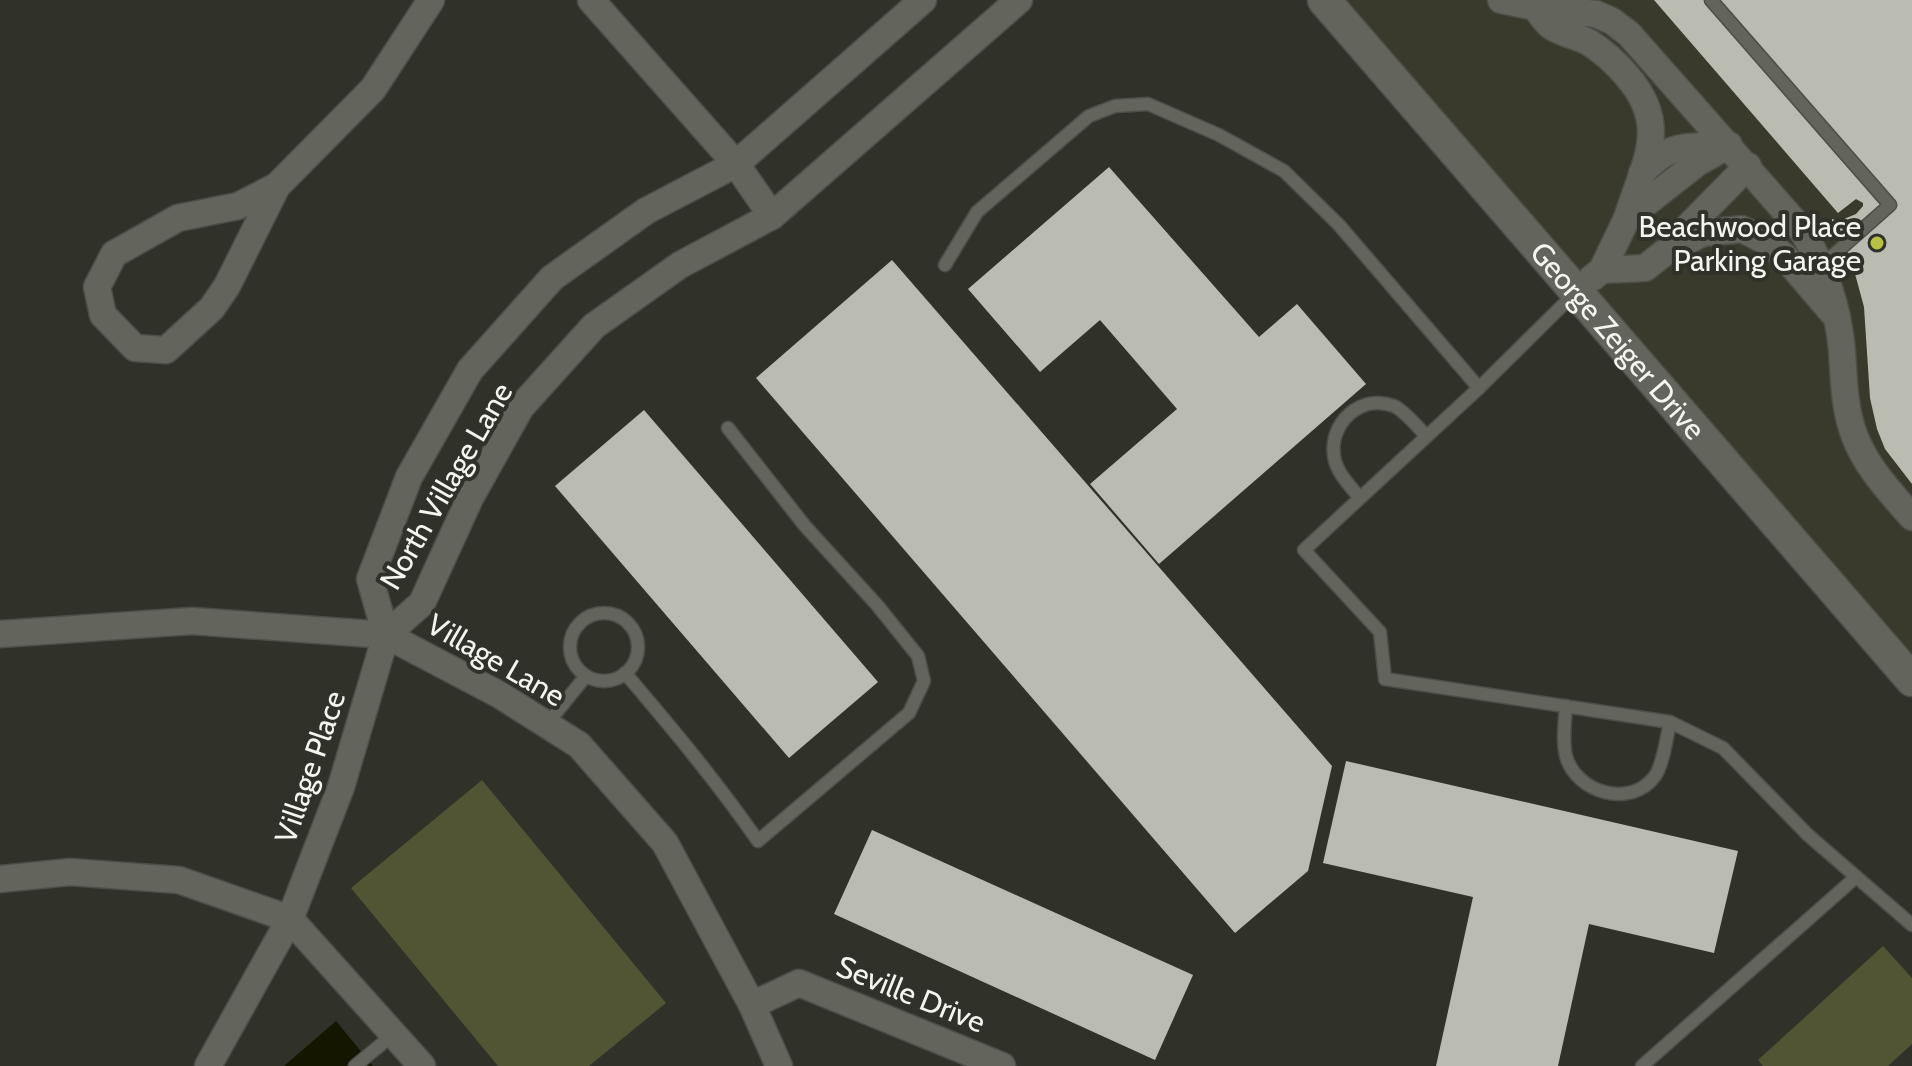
<svg xmlns="http://www.w3.org/2000/svg" width="1912" height="1066" font-family="Cabin,sans-serif">
  <rect width="100%" height="100%" fill="#303129"/>
  <path fill="#393a2c" d="M1324 0H1912V680Z"/>
  <g fill="#525533">
    <path d="M482 780 666 1003 589 1066H498L351 888Z"/>
    <path d="M1883 946 1912 978V1044L1888 1066H1763L1758 1060Z"/>
  </g>
  <path fill="#141600" d="M336 1021 373 1066H284Z"/>
  <g fill="#babcb2">
    <path d="M1654 0H1912V484L1885 449 1877 429 1870 398 1864 307 1854 270 1832 222V219L1839 221 1856 214 1863 206V203L1856 199 1838 213Z"/>
    <path d="M1109 167 1259 337 1297 304 1366 384 1159 564 1090 484 1177 409 1100 320 1040 372 968 289Z"/>
    <path d="M892 260 1332 766 1308 871 1235 933 756 378Z"/>
    <path d="M644 410 878 682 789 758 555 486Z"/>
    <path d="M1346 761 1738 851 1714 953 1589 924 1558 1066H1436L1473 897 1323 863Z"/>
    <path d="M872 830 1193 975 1155 1060 834 914Z"/>
  </g>
  <g fill="none" stroke-linecap="round" stroke-linejoin="round">
    <g stroke="#4d4e47" stroke-width="15">
      <g id="service">
        <path d="M1711 0 1890 205 1822 265"/>
        <path d="M945 265 977 212 1089 116 1115 106 1148 104 1219 135 1284 171 1339 225 1479 388"/>
        <path d="M1576 292 1479 388 1304 550 1380 632 1385 679 1670 722 1723 748 1808 835 1912 925"/>
        <path d="M1360 498C1350 486 1336 472 1334 456 1329 423 1361 393 1394 406 1405 411 1418 428 1427 436"/>
        <circle cx="604" cy="647" r="34"/>
        <path d="M625 673C672 728 717 782 758 841L909 713 924 681 918 656 877 605 805 526 728 428"/>
        <path d="M1566 706C1565 722 1562 740 1566 756 1576 793 1631 809 1655 776 1663 765 1667 736 1670 722"/>
        <path d="M547 724 585 677"/>
        <path d="M355 1066 395 1033"/>
        <path d="M1642 1066 1856 877"/>
      </g>
    </g>
    <g stroke="#4d4e47" stroke-width="29">
      <g id="minor">
        <path d="M591 0 736 164 772 216"/>
        <path d="M1501 0 1535 7 1596 14 1612 21 1629 34 1801 229C1825 267 1838 307 1842 351 1844 380 1844 409 1855 437 1867 468 1890 492 1912 517"/>
        <path d="M1535 7C1540 13 1545 22 1551 26 1561 34 1579 36 1590 43 1604 52 1616 63 1627 76 1671 127 1644 162 1627 218"/>
        <path d="M1642 173C1668 143 1684 148 1722 145"/>
        <path d="M277 186 227 286 212 308 166 350 135 348 103 315 97 287 114 254 178 218 238 206Z"/>
        <path d="M277 186 373 89 431 0"/>
        <path d="M1674 241 1748 166"/>
        <path d="M1602 270 1645 268 1664 253 1703 233 1742 229 1769 243 1785 257 1832 312"/>
        <path d="M1592 278 1602 270 1627 218 1697 163 1729 145"/>
        <path d="M0 634 192 621 386 635 500 695 579 745 665 843 752 1005 779 1066"/>
        <path d="M386 635 422 603 470 498 521 407 594 326 680 265 772 216 1019 0"/>
        <path d="M386 635 370 579 409 477 470 370 552 278 646 211 736 164 923 0"/>
        <path d="M0 879 70 872 179 880 290 919 422 1066"/>
        <path d="M752 1005 799 983 1002 1066"/>
        <path d="M208 1066 290 919 341 787 386 635"/>
      </g>
    </g>
    <g stroke="#4d4e47" stroke-width="35">
      <g id="tertiary">
        <path id="s1" d="M1324 0 1912 680"/>
      </g>
    </g>
    <use href="#service" stroke="#63645b" stroke-width="12"/>
    <use href="#minor" stroke="#63645b" stroke-width="26"/>
    <use href="#tertiary" stroke="#63645b" stroke-width="32"/>
  </g>
  <circle fill="#b9c046" stroke="#303129" stroke-width="3" cx="1877" cy="243" r="8"/>
  <g text-anchor="middle" dominant-baseline="central" stroke-width="8" stroke-linejoin="round" paint-order="stroke">
    <g font-size="30" fill="#f4f5ef" stroke="#303129" text-anchor="end">
      <text x="1861" y="226">Beachwood Place<tspan x="1861" dy="34">Parking Garage</tspan></text>
    </g>
    <g font-size="30" fill="#f4f5ef" stroke="#303129">
      <text stroke="none"><textPath href="#s1" startOffset="450">George Zeiger Drive</textPath></text>
      <text transform="translate(446 486) rotate(-60)">North Village Lane</text>
      <text transform="translate(496 660) rotate(30)">Village Lane</text>
      <text transform="translate(310 767) rotate(-71)">Village Place</text>
      <text transform="translate(911 994) rotate(22)">Seville Drive</text>
    </g>
  </g>
</svg>
